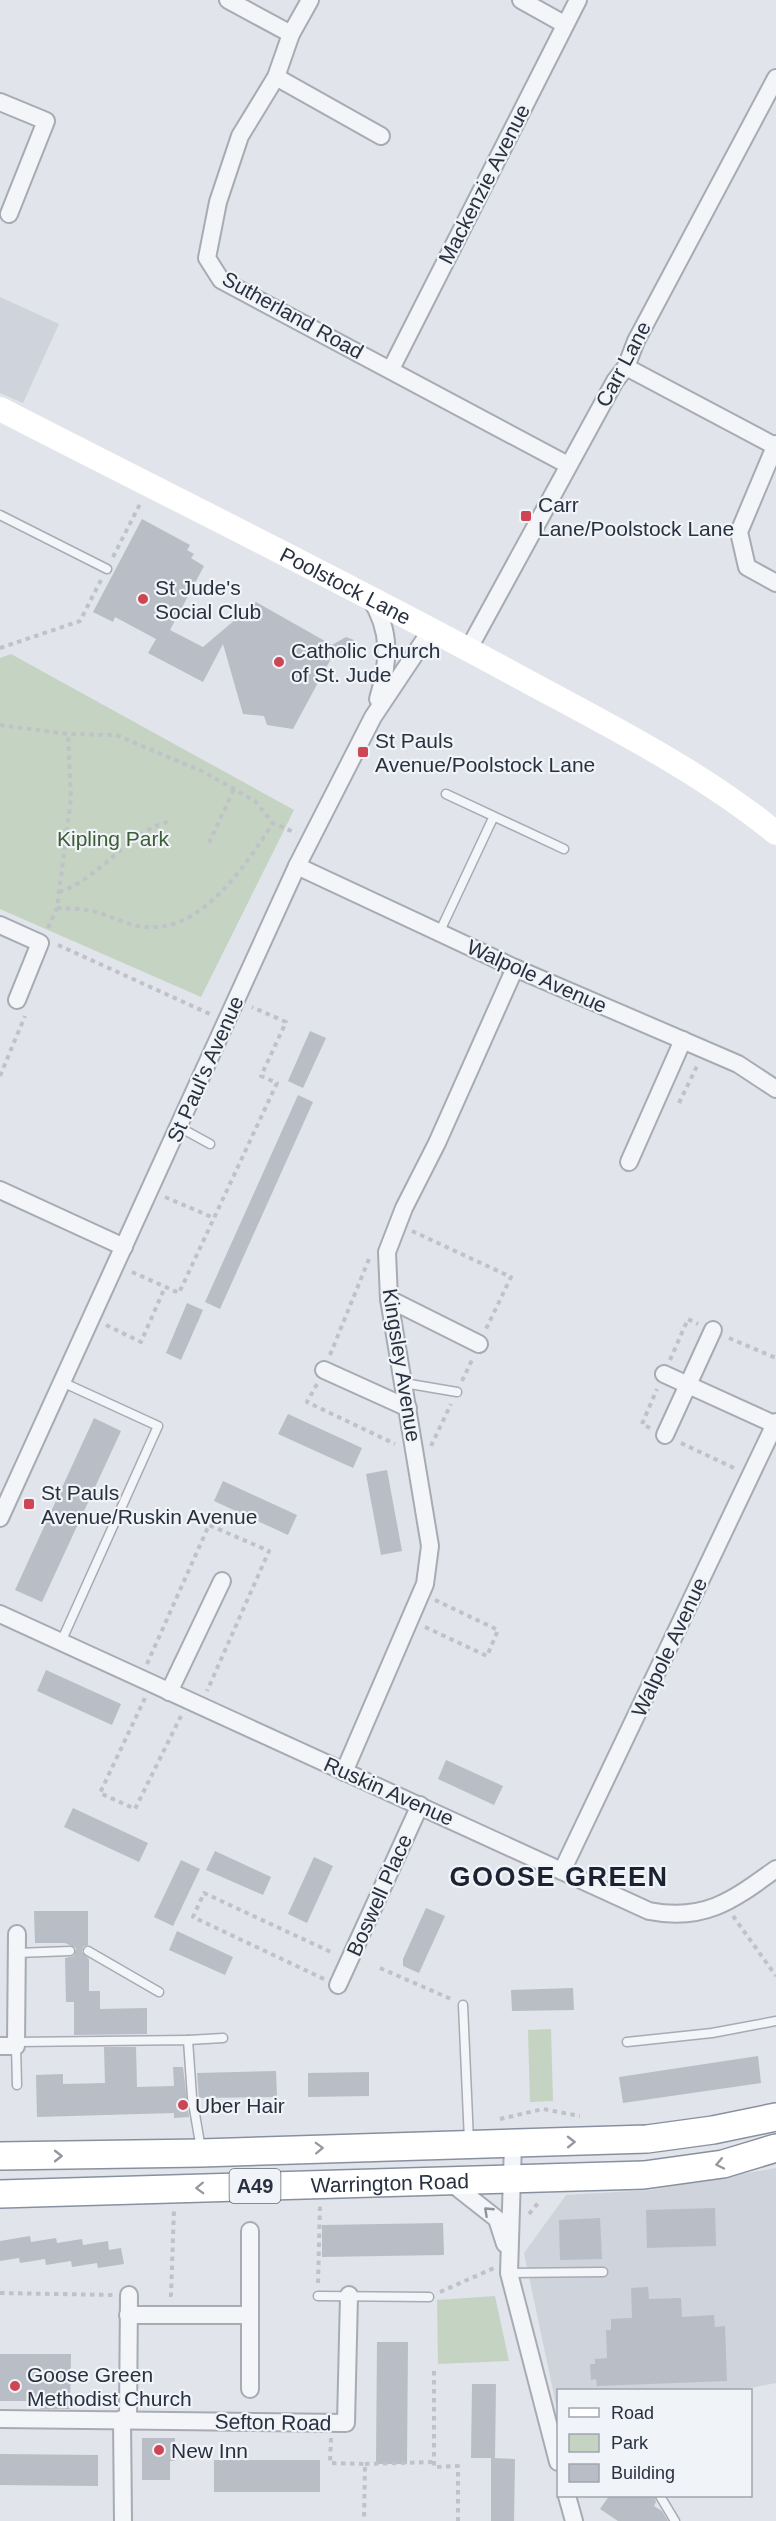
<svg xmlns="http://www.w3.org/2000/svg" width="776" height="2521" font-family="Helvetica,sans-serif">
  <rect width="100%" height="100%" fill="#e1e4ea"/>
  <g fill="#cfd3db">
    <path d="M0 297 59 324 23 403 0 393Z"/>
    <path d="M776 2168V2383L740 2390H558V2414L524 2253 566 2195 651 2190Z"/>
  </g>
  <g fill="#c5d3c2">
    <path d="M11 654 294 810 201 997 0 909V658Z"/>
    <path d="M551 2029 553 2101 530 2102 528 2030Z"/>
    <path d="M495 2296 509 2361 438 2364 437 2300Z"/>
  </g>
  <g fill="#b8bdc6">
    <path d="M142 519 190 545 187 550 194 554 191 558 204 566 170 630 203 647 256 602 332 645 346 637 354 640 355 649 350 653H334L293 729 267 725 264 716 243 714 223 644 203 682 148 653 156 639 115 617 113 622 93 612Z"/>
    <path d="M310 1031 326 1038 303 1088 288 1081Z"/>
    <path d="M298 1095 313 1102 220 1309 205 1302Z"/>
    <path d="M187 1303 203 1310 181 1360 166 1353Z"/>
    <path d="M288 1414 362 1448 353 1468 278 1434Z"/>
    <path d="M94 1418 121 1431 42 1602 15 1590Z"/>
    <path d="M387 1470 402 1551 381 1555 366 1474Z"/>
    <path d="M223 1481 297 1515 288 1535 214 1501Z"/>
    <path d="M46 1670 121 1704 112 1725 37 1691Z"/>
    <path d="M446 1760 503 1786 494 1805 438 1779Z"/>
    <path d="M73 1808 148 1843 139 1862 64 1827Z"/>
    <path d="M215 1851 271 1877 263 1895 206 1870Z"/>
    <path d="M314 1857 333 1866 307 1923 288 1914Z"/>
    <path d="M181 1860 200 1869 173 1926 154 1917Z"/>
    <path d="M426 1908 445 1916 419 1973 403 1966V1959Z"/>
    <path d="M34 1911H88V1945L83 1947 82 1952 89 1959V1991H100V2009L147 2008V2034L74 2035V2002H66L65 1958 74 1956 76 1948 65 1943H35Z"/>
    <path d="M177 1931 233 1957 225 1975 169 1950Z"/>
    <path d="M573 1988 574 2010 512 2011 511 1990Z"/>
    <path d="M104 2047H136L137 2087 174 2086 173 2067H183L189 2117 174 2118V2113L37 2117 36 2075 63 2074V2084L105 2083Z"/>
    <path d="M758 2056 761 2083 623 2103 619 2077Z"/>
    <path d="M276 2071 277 2097 199 2098 197 2073Z"/>
    <path d="M369 2072V2096L308 2097V2073Z"/>
    <path d="M715 2208 716 2246 647 2248 646 2210Z"/>
    <path d="M600 2218 602 2259 560 2260 559 2220Z"/>
    <path d="M443 2223 444 2255 322 2257V2225Z"/>
    <path d="M30 2236 31 2242 56 2238 57 2243 82 2239 83 2245 108 2241 109 2250 121 2248 124 2264 98 2268 97 2263 72 2267 71 2261 46 2265 45 2259 20 2263 19 2258 0 2261V2241Z"/>
    <path d="M648 2287 649 2299 681 2298 682 2317 714 2315 715 2327 725 2326 727 2381 597 2386 596 2379 591 2380 590 2364H595V2359L607 2358 606 2330H611V2319L632 2318 631 2288Z"/>
    <path d="M377 2342H408L407 2464H376Z"/>
    <path d="M0 2354H71L70 2409H40V2401H0Z"/>
    <path d="M472 2384H496L495 2458H471Z"/>
    <path d="M142 2438H175V2461H170V2480H142Z"/>
    <path d="M0 2454 98 2455V2486L0 2485Z"/>
    <path d="M491 2458 515 2459 514 2521H491Z"/>
    <rect x="214" y="2460" width="106" height="32"/>
    <path d="M609 2496H654L656 2502 654 2506 662 2511 668 2521H618L600 2509Z"/>
  </g>
  <g fill="none" stroke-linecap="round" stroke-linejoin="round">
    <g stroke="#a6abb4" stroke-width="11">
      <g id="service">
        <path d="M0 515 107 569"/>
        <path d="M446 794 564 849"/>
        <path d="M440 931 493 818"/>
        <path d="M179 1127 210 1144"/>
        <path d="M404 1383 457 1392"/>
        <path d="M61 1642 158 1426 62 1382"/>
        <path d="M88 1951 159 1992"/>
        <path d="M17 1953 70 1951"/>
        <path d="M463 2005 469 2141"/>
        <path d="M188 2040 223 2038"/>
        <path d="M16 2042 188 2040 192 2097 201 2149"/>
        <path d="M627 2042 712 2033 776 2021"/>
        <path d="M16 2046 17 2085"/>
        <path d="M509 2273 603 2272"/>
        <path d="M318 2296 429 2297"/>
        <path d="M660 2496 675 2521"/>
      </g>
    </g>
    <g stroke="#a6abb4" stroke-width="20">
      <g id="minor">
        <path d="M228 0 291 34"/>
        <path d="M310 0 291 34 276 77 240 136 218 202 207 258 221 280 568 465"/>
        <path d="M521 0 564 24"/>
        <path d="M276 77 381 136"/>
        <path d="M0 102 46 121 9 214"/>
        <path d="M626 367 775 446"/>
        <path d="M391 369 578 0"/>
        <path d="M776 444 739 532 747 567 776 583"/>
        <path d="M370 598C392 631 389 663 378 699"/>
        <path d="M468 650 615 381 626 367 636 341 776 78"/>
        <path d="M297 866 515 968 738 1064 776 1089"/>
        <path d="M0 925 40 943 17 1000"/>
        <path d="M629 1162 683 1040"/>
        <path d="M0 1190 124 1247"/>
        <path d="M389 1299 479 1344"/>
        <path d="M324 1370 408 1408"/>
        <path d="M664 1374 776 1425"/>
        <path d="M665 1435 713 1330"/>
        <path d="M0 1518 297 866 373 717 431 630"/>
        <path d="M0 1614 649 1911C705 1922 733 1900 776 1869"/>
        <path d="M169 1692 222 1581"/>
        <path d="M344 1772 425 1584 430 1546 389 1299 387 1252 404 1208 437 1143 515 968"/>
        <path d="M562 1871 776 1422"/>
        <path d="M338 1985 420 1805"/>
        <path d="M0 2046H16L17 1934"/>
        <path d="M513 2143 509 2273 558 2462"/>
        <path d="M450 2182 497 2219 505 2244"/>
        <path d="M128 2315H250"/>
        <path d="M250 2389V2231"/>
        <path d="M0 2419 346 2423 349 2295"/>
        <path d="M122 2419 123 2521"/>
        <path d="M128 2419 129 2295"/>
        <path d="M567 2496 574 2521"/>
      </g>
    </g>
    <g stroke="#8890a0" stroke-width="30">
      <g id="trunk">
        <path d="M0 2156 201 2153 647 2139 713 2130 776 2117"/>
        <path id="s2" d="M0 2194 644 2175 723 2164 776 2148"/>
      </g>
    </g>
    <g stroke="#bfc2c8" stroke-width="4" stroke-dasharray="4.5 4.5" stroke-linecap="butt">
      <path d="M113 557 141 502"/>
      <path d="M0 648 80 621 101 580"/>
      <path d="M0 725 68 734 116 735 204 772 255 801 273 823 296 833"/>
      <path d="M209 843 234 789"/>
      <path d="M59 892C100 879 129 831 168 822"/>
      <path d="M57 908C66 909 76 908 85 910 103 912 120 922 138 926 199 938 245 866 273 823"/>
      <path d="M48 928 57 908 71 798 68 734"/>
      <path d="M58 945 212 1015"/>
      <path d="M0 1076 25 1016"/>
      <path d="M679 1103 698 1064"/>
      <path d="M165 1197 214 1218"/>
      <path d="M412 1231 511 1277 486 1329"/>
      <path d="M132 1272 179 1293 277 1083 261 1076 286 1022 252 1007"/>
      <path d="M106 1325 141 1342 165 1287"/>
      <path d="M729 1338 776 1358"/>
      <path d="M330 1355 369 1259"/>
      <path d="M670 1360 688 1319 698 1324"/>
      <path d="M462 1381 472 1360"/>
      <path d="M317 1384 307 1402 395 1444"/>
      <path d="M650 1428 642 1424 657 1389"/>
      <path d="M681 1443 736 1469"/>
      <path d="M431 1446 451 1404"/>
      <path d="M425 1627 487 1656 498 1630 435 1600"/>
      <path d="M147 1664 209 1525 269 1551 207 1691"/>
      <path d="M145 1698 100 1793 135 1809 181 1716"/>
      <path d="M733 1916 776 1976"/>
      <path d="M380 1968 451 1999"/>
      <path d="M324 1979 193 1917 204 1893 333 1953"/>
      <path d="M500 2119 543 2109 580 2116"/>
      <path d="M529 2214 539 2202"/>
      <path d="M318 2283 320 2206"/>
      <path d="M440 2292 494 2268"/>
      <path d="M0 2293 113 2295"/>
      <path d="M169 2295H171L174 2209"/>
      <path d="M434 2371V2467L458 2466V2521"/>
      <path d="M331 2438 330 2463 365 2464 364 2521"/>
      <path d="M365 2464 433 2462"/>
    </g>
    <use href="#service" stroke="#f4f5f8" stroke-width="8"/>
    <use href="#minor" stroke="#f4f5f8" stroke-width="16"/>
    <path stroke="#fff" stroke-width="24" id="s1" d="M0 409C171 497 343 581 512 673 602 722 696 768 776 833"/>
    <use href="#trunk" stroke="#fff" stroke-width="27"/>
  </g>
  <defs><path id="oneway-chevron" d="M-2-3.5L2.5 0L-2 3.5" fill="none" stroke-width="1.6" stroke-linecap="round" stroke-linejoin="round" transform="scale(1.5)"/></defs>
  <g stroke="#9498a0">
    <use href="#oneway-chevron" transform="translate(571 2142) rotate(-1)"/>
    <use href="#oneway-chevron" transform="translate(319 2148) rotate(-2)"/>
    <use href="#oneway-chevron" transform="translate(58 2156)"/>
    <use href="#oneway-chevron" transform="translate(720 2164) rotate(168)"/>
    <use href="#oneway-chevron" transform="translate(200 2188) rotate(178)"/>
  </g>
  <use stroke="#8e939c" href="#oneway-chevron" transform="translate(488 2211) rotate(-137)"/>
  <g fill="#ce4654" stroke="#f0f3f7" stroke-width="2">
    <rect x="520" y="510" width="12" height="12" rx="3"/>
    <circle cx="143" cy="599" r="6"/>
    <circle cx="279" cy="662" r="6"/>
    <rect x="357" y="746" width="12" height="12" rx="3"/>
    <rect x="23" y="1498" width="12" height="12" rx="3"/>
    <circle cx="183" cy="2105" r="6"/>
    <circle cx="15" cy="2386" r="6"/>
    <circle cx="159" cy="2450" r="6"/>
  </g>
  <g text-anchor="middle" dominant-baseline="central" stroke-width="4.5" stroke-linejoin="round" paint-order="stroke">
    <rect fill="#f0f3f7" stroke="#656b78" stroke-width="1.5" x="229.5" y="2169" width="51" height="34" rx="4.5"/>
    <g font-size="20" font-weight="bold" fill="#293141">
      <text x="255" y="2186">A49</text>
    </g>
    <g font-size="21" fill="#293141" stroke="#f0f3f7">
      <text transform="translate(484 184) rotate(-63)">Mackenzie Avenue</text>
      <text transform="translate(293 315) rotate(29)">Sutherland Road</text>
      <text transform="translate(623 364) rotate(-62)">Carr Lane</text>
      <text stroke="none"><textPath href="#s1" startOffset="388">Poolstock Lane</textPath></text>
      <text transform="translate(537 976) rotate(24)">Walpole Avenue</text>
      <text transform="translate(205 1069) rotate(-66)">St Paul's Avenue</text>
      <text transform="translate(402 1365) rotate(81)">Kingsley Avenue</text>
      <text transform="translate(669 1647) rotate(-65)">Walpole Avenue</text>
      <text transform="translate(389 1791) rotate(24)">Ruskin Avenue</text>
      <text transform="translate(379 1895) rotate(-66)">Boswell Place</text>
      <text stroke="none"><textPath href="#s2" startOffset="390">Warrington Road</textPath></text>
      <text transform="translate(273 2422) rotate(1)">Sefton Road</text>
    </g>
    <g font-size="21" fill="#293141" stroke="#f0f3f7" text-anchor="start">
      <text x="538" y="504">Carr<tspan x="538" dy="24">Lane/Poolstock Lane</tspan></text>
      <text x="155" y="587">St Jude's<tspan x="155" dy="24">Social Club</tspan></text>
      <text x="291" y="650">Catholic Church<tspan x="291" dy="24">of St. Jude</tspan></text>
      <text x="375" y="740">St Pauls<tspan x="375" dy="24">Avenue/Poolstock Lane</tspan></text>
      <text x="41" y="1492">St Pauls<tspan x="41" dy="24">Avenue/Ruskin Avenue</tspan></text>
      <text x="195" y="2105">Uber Hair</text>
      <text x="27" y="2374">Goose Green<tspan x="27" dy="24">Methodist Church</tspan></text>
      <text x="171" y="2450">New Inn</text>
    </g>
    <g font-size="21" fill="#3c5d36" stroke="#f0f3f7">
      <text x="113" y="838">Kipling Park</text>
    </g>
    <g font-size="27" font-weight="bold" letter-spacing="1.5" fill="#1b2232" stroke="#f0f3f7">
      <text x="559" y="1877">GOOSE GREEN</text>
    </g>
  </g>
  <rect x="557" y="2389" width="195" height="108" fill="#f0f3f7" stroke="#a0a5ae" stroke-width="1.5"/>
  <rect x="569" y="2408" width="30" height="9" fill="#ffffff" stroke="#a0a5ae" stroke-width="1.5"/>
  <text x="611" y="2419" font-size="18" fill="#293141">Road</text>
  <rect x="569" y="2434" width="30" height="18" fill="#c5d3c2" stroke="#a0a5ae" stroke-width="1.5"/>
  <text x="611" y="2449" font-size="18" fill="#293141">Park</text>
  <rect x="569" y="2464" width="30" height="18" fill="#b8bdc6" stroke="#a0a5ae" stroke-width="1.5"/>
  <text x="611" y="2479" font-size="18" fill="#293141">Building</text>
</svg>
